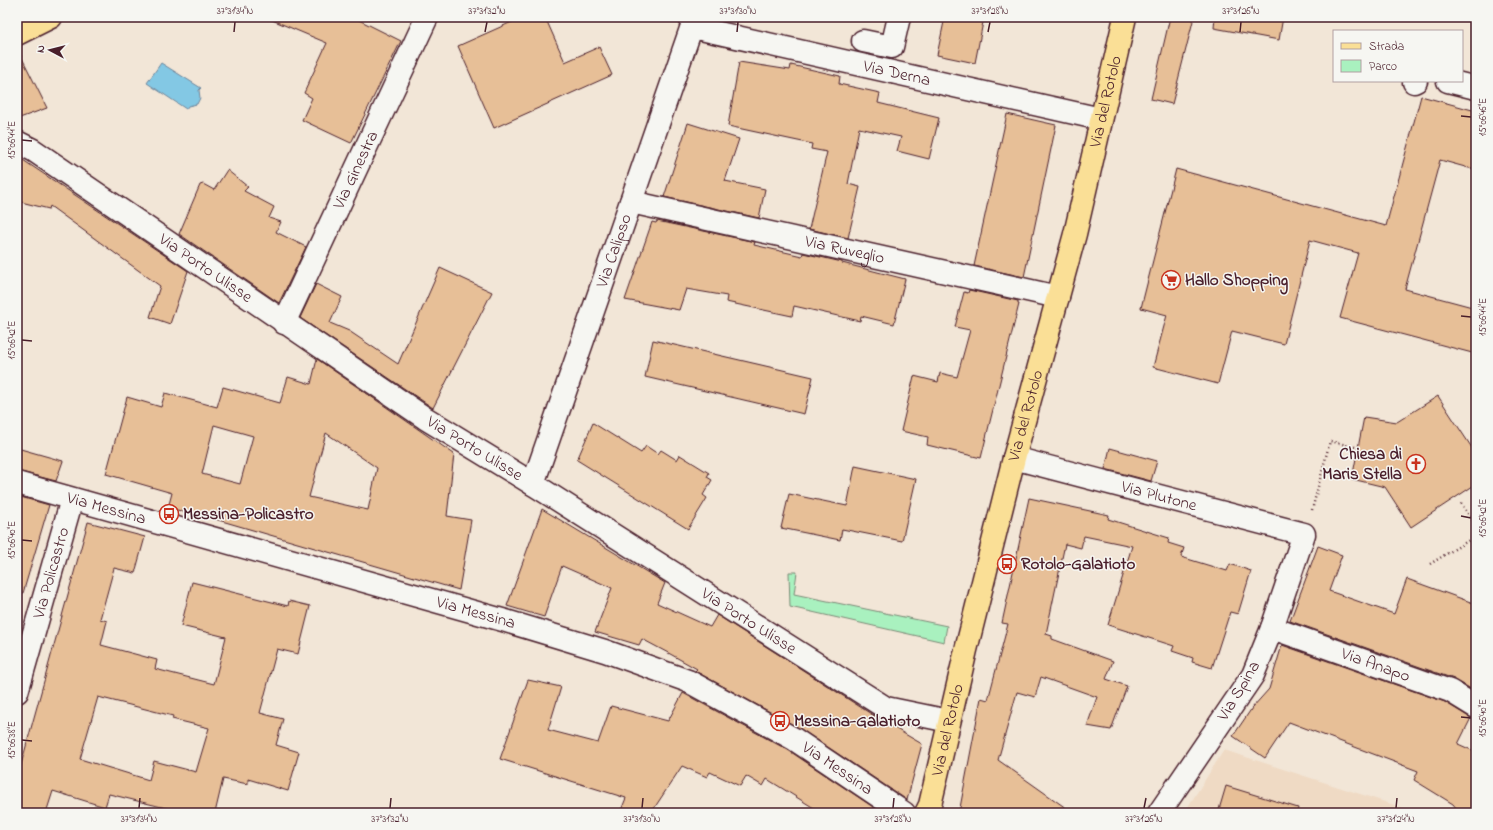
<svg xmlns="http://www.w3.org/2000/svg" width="1493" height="830" font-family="'Indie Flower',sans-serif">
  <rect width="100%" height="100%" fill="#f2e6d7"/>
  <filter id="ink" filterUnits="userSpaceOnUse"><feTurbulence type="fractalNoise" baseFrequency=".025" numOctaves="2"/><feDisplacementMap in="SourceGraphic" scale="8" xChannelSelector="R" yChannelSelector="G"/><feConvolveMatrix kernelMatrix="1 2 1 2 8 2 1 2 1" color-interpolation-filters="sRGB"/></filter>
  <g filter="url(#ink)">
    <path fill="#efdac4" d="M1224 750 1419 813H1184Z"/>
    <path fill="#a9f1bf" stroke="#7a8875" d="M789 572H797L794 594 947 626 944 642 790 607Z"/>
    <path fill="#83c8e4" stroke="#6c849a" d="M161 63 201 88 199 90 200 98 197 104 188 106 186 109 147 83Z"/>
    <g fill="#e7bf97" stroke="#4a1f2b" fill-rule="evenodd">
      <path d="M265 17H353L401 41 351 143 302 120 312 98 304 93 327 43Z"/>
      <path d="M523 17H545L565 62 599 47 612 75 494 128 458 46Z"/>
      <path d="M945 17H984L975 63 937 55Z"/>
      <path d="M1170 17H1194L1172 104 1151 99Z"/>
      <path d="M1215 17H1283L1279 40 1214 28Z"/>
      <path d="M17 48 47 108 17 119Z"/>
      <path d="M739 62 790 70 791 65 840 76 839 84 880 93 878 103 939 118 929 159 897 151 901 137 859 128 848 184 860 187 848 238 809 229 827 152 811 149 812 144 728 126Z"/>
      <path d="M1421 96 1476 111V170L1440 160 1405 289 1476 308V354L1340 318 1358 253 1310 240 1284 344 1232 331 1218 384 1153 367 1167 315 1141 308 1176 169 1386 226Z"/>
      <path d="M1007 114 1056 125 1024 277 974 266Z"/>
      <path d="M688 123 739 139 725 181 765 189 759 218 664 197Z"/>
      <path d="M17 156 188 271 170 324 150 317 160 286 50 206 49 209 17 201Z"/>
      <path d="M227 170 248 187 244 191 274 207 269 218 281 222 276 232 306 247 279 303 179 234 200 185 203 184 214 190Z"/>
      <path d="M657 221 755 242 754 245 802 256 803 253 842 262V263L905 279 894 324 861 316 860 321 794 306 792 316 726 302 727 296 686 289 679 310 625 300 652 222 656 223Z"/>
      <path d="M440 268 492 292 433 408 300 318 316 284 342 297 330 323 349 331 398 364Z"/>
      <path d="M969 290 1018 301V304H1019L981 458 927 445 928 437 901 431 914 376 938 382 940 373 957 377 970 330 955 327 964 292 968 293Z"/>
      <path d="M653 340 813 377 804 414 645 377Z"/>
      <path d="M317 359 454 454 447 516 471 520 459 590 208 517 168 508 172 493 106 474 127 397 161 407 165 393 217 407 223 387 280 403 288 377 311 384ZM214 425 253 436 240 484 202 474ZM326 433 377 468 368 510 309 497Z"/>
      <path d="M1438 396 1476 454V484L1411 527 1385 487 1352 479 1364 417 1397 422Z"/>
      <path d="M593 423 641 453 646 446 658 454 661 450 677 460 680 455 709 473 707 477 712 480 703 495 707 498 688 529 577 460Z"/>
      <path d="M17 448 63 461 56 481 17 471Z"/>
      <path d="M1110 448 1157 461 1151 481 1105 469Z"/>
      <path d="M855 466 916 479 902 541 842 529 840 540 781 528 789 494 847 506Z"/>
      <path d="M17 496 49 505 23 593 17 592Z"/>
      <path d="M1029 498 1109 515 1108 519 1169 538 1168 543 1184 548 1181 557 1227 571 1230 564 1251 571 1238 614 1230 612 1212 668 1192 662 1193 658 1172 651 1174 646 1108 625 1132 546 1084 536 1081 548 1065 544 1046 634 1052 636V639L1113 661 1106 679 1127 686 1111 730 1087 726 1097 697 1041 677 1035 697 1017 692 998 760 1073 813H959L981 698 988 700 1008 624 1002 623Z"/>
      <path d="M542 509 665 583 657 603 710 627 717 615 879 719 922 744 907 800 801 729 695 671 697 669 672 655 642 639 639 645 595 632 612 588 562 566 544 617 507 606Z"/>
      <path d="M88 522 145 537 135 573 114 568 100 619 107 621 101 645 157 660 155 669 214 684 226 637 181 626 192 582 288 606 289 601 310 606 298 654 277 649 260 713 283 719 276 745 299 752 288 791 248 779V784L223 779 215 813H186L109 794 105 807 53 791 46 813H17V779ZM98 697 173 716 172 719 209 728 196 772 154 761 149 780 80 759Z"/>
      <path d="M1318 546 1342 555 1329 591 1394 614 1407 579 1476 604V692L1454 679 1290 621Z"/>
      <path d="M1282 645 1445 702 1471 718 1458 744 1476 752V813H1460L1453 804 1414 780 1418 771 1289 722 1265 758 1233 736 1252 708 1269 689Z"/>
      <path d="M528 680 561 687 548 730 598 743 611 706 668 721 683 693 788 750 882 813H822L767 779 763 786 746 776 740 786 710 772 707 777 682 766 651 813H620L626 798 500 759Z"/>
      <path d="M1226 786 1298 808 1297 813H1218Z"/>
    </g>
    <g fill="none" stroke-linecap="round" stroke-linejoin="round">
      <g stroke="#4a1f2b" stroke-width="25">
        <g id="minor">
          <path id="s1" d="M692 27 1101 119"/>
          <path d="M863 41 892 47 899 17"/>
          <path d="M1448 81 1476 88"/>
          <path d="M1414 82 1416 81"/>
          <path id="s2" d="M17 142 33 150 425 418 533 484 886 708 949 721"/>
          <path id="s3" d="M631 202 1058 297"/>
          <path id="s4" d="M284 323 427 17"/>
          <path id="s5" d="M1014 458 1304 534 1272 628 1253 675 1159 813"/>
          <path id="s6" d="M17 483 506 621 605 651 688 681 794 739 904 813"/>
          <path id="s7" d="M533 484 695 17"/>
          <path id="s8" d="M1272 628 1450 691 1476 707"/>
          <path id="s9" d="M17 692 72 499"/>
        </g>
      </g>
      <g stroke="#4a1f2b" stroke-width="25">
        <g id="major">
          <path d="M17 34 51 17"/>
          <path id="s10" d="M926 813 930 805 966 650 1014 458 1075 234 1125 17"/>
        </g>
      </g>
      <g stroke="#4a1f2b" stroke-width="2.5" stroke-dasharray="1 3" stroke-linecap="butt">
        <path d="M1461 503 1476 526"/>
        <path d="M1312 510 1330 441 1359 448"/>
        <path d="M1430 564 1476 536"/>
      </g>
      <use href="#minor" stroke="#f6f6f2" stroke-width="22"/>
      <use href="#major" stroke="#fadf96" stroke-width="22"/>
    </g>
  </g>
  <path fill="none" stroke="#4a1f2b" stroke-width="1.5" d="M234 32 235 22M485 32 487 22M737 32 738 22M988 32 990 22M1240 32 1241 22M1461 116 1471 117M22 140 32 141M1461 316 1471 317M22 340 32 341M1461 516 1471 518M22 540 32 541M1461 717 1471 718M22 740 32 741M139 808 140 798M390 808 391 798M642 808 643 798M893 808 894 798M1144 808 1146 798M1396 808 1397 798"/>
  <defs>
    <g id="supermarket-ring" transform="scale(1)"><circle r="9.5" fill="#f6f6f2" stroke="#c8321e" stroke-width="1.5"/><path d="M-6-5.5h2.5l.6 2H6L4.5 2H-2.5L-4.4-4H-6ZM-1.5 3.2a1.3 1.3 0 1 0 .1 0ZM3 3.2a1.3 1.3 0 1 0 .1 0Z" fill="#c8321e"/></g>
    <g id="church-ring" transform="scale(1)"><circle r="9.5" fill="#f6f6f2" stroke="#c8321e" stroke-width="1.5"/><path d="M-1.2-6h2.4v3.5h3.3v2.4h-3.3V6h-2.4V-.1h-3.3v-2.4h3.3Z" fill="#c8321e"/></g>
    <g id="bus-ring" transform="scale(1)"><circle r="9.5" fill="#f6f6f2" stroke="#c8321e" stroke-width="1.5"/><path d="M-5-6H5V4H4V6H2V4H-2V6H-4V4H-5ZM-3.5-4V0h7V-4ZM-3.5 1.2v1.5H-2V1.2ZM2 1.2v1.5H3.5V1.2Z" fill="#c8321e"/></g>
  </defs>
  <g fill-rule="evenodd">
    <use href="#supermarket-ring" x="1171" y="280"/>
    <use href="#church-ring" x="1416" y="464"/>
    <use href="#bus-ring" x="169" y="514"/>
    <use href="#bus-ring" x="1007" y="564"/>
    <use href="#bus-ring" x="780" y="721"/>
  </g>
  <g text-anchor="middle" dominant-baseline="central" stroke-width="3" stroke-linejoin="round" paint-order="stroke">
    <g font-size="17" fill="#4a1f2b" stroke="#f6f6f2">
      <text stroke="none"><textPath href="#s1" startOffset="210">Via Derna</textPath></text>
      <text stroke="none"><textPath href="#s10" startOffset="734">Via del Rotolo</textPath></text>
      <text stroke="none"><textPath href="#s4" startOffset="169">Via Ginestra</textPath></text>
      <text stroke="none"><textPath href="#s7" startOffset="247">Via Calipso</textPath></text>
      <text stroke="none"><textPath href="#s3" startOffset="219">Via Ruveglio</textPath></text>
      <text stroke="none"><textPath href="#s2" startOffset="227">Via Porto Ulisse</textPath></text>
      <text stroke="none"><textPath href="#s10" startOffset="410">Via del Rotolo</textPath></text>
      <text stroke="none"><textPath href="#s2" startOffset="551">Via Porto Ulisse</textPath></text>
      <text stroke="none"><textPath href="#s5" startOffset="150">Via Plutone</textPath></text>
      <text stroke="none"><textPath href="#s6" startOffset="93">Via Messina</textPath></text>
      <text stroke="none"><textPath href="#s9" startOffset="124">Via Policastro</textPath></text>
      <text stroke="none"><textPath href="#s6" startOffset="477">Via Messina</textPath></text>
      <text stroke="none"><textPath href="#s2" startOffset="875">Via Porto Ulisse</textPath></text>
      <text stroke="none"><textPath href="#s8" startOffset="110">Via Anapo</textPath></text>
      <text transform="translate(1239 691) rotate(-59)">Via Spina</text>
      <text stroke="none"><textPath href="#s10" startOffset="86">Via del Rotolo</textPath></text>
      <text stroke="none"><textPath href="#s6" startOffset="873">Via Messina</textPath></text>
    </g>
    <g font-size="17" font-weight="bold" fill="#4a1f2b" stroke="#f6f6f2" text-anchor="start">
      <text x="1185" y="280">Hallo Shopping</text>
      <text x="1402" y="454" text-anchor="end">Chiesa di<tspan x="1402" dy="20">Maris Stella</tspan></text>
      <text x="183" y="514">Messina-Policastro</text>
      <text x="1021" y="564">Rotolo-Galatioto</text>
      <text x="794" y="721">Messina-Galatioto</text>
    </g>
  </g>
  <rect width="1493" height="830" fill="none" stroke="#f6f6f2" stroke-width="44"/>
  <rect x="1333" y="30" width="130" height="52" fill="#f6f6f2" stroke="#b1a0a2"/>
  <rect x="1341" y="43" width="20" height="6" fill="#fadf96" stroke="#b1a0a2"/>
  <text x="1369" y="50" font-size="12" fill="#4a1f2b">Strada</text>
  <rect x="1341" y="60" width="20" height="12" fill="#a9f1bf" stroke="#b1a0a2"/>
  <text x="1369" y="70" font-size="12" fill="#4a1f2b">Parco</text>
  <g transform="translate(50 50) rotate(277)" stroke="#f6f6f2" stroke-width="3" paint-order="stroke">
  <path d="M0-3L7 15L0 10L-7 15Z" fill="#4a1f2b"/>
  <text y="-6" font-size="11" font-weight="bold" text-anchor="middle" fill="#4a1f2b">N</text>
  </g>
  <rect x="22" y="22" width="1449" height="786" fill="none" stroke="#4a1f2b" stroke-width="1.5"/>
  <g font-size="10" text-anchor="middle" fill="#4a1f2b">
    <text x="235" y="14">37°31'34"N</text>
    <text x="487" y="14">37°31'32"N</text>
    <text x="738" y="14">37°31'30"N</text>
    <text x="990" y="14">37°31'28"N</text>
    <text x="1241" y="14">37°31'26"N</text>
    <text transform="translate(1482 117) rotate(-90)" y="4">15°06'46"E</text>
    <text transform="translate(11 140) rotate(-90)" y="4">15°06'44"E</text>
    <text transform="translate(1482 317) rotate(-90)" y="4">15°06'44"E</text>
    <text transform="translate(11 340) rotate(-90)" y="4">15°06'42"E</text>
    <text transform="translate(1482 518) rotate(-90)" y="4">15°06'42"E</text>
    <text transform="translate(11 540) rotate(-90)" y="4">15°06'40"E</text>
    <text transform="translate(1482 718) rotate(-90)" y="4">15°06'40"E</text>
    <text transform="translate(11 740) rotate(-90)" y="4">15°06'38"E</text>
    <text x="139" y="822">37°31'34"N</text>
    <text x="390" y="822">37°31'32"N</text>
    <text x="642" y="822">37°31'30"N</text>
    <text x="893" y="822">37°31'28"N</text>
    <text x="1144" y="822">37°31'26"N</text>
    <text x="1396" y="822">37°31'24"N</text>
  </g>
</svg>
